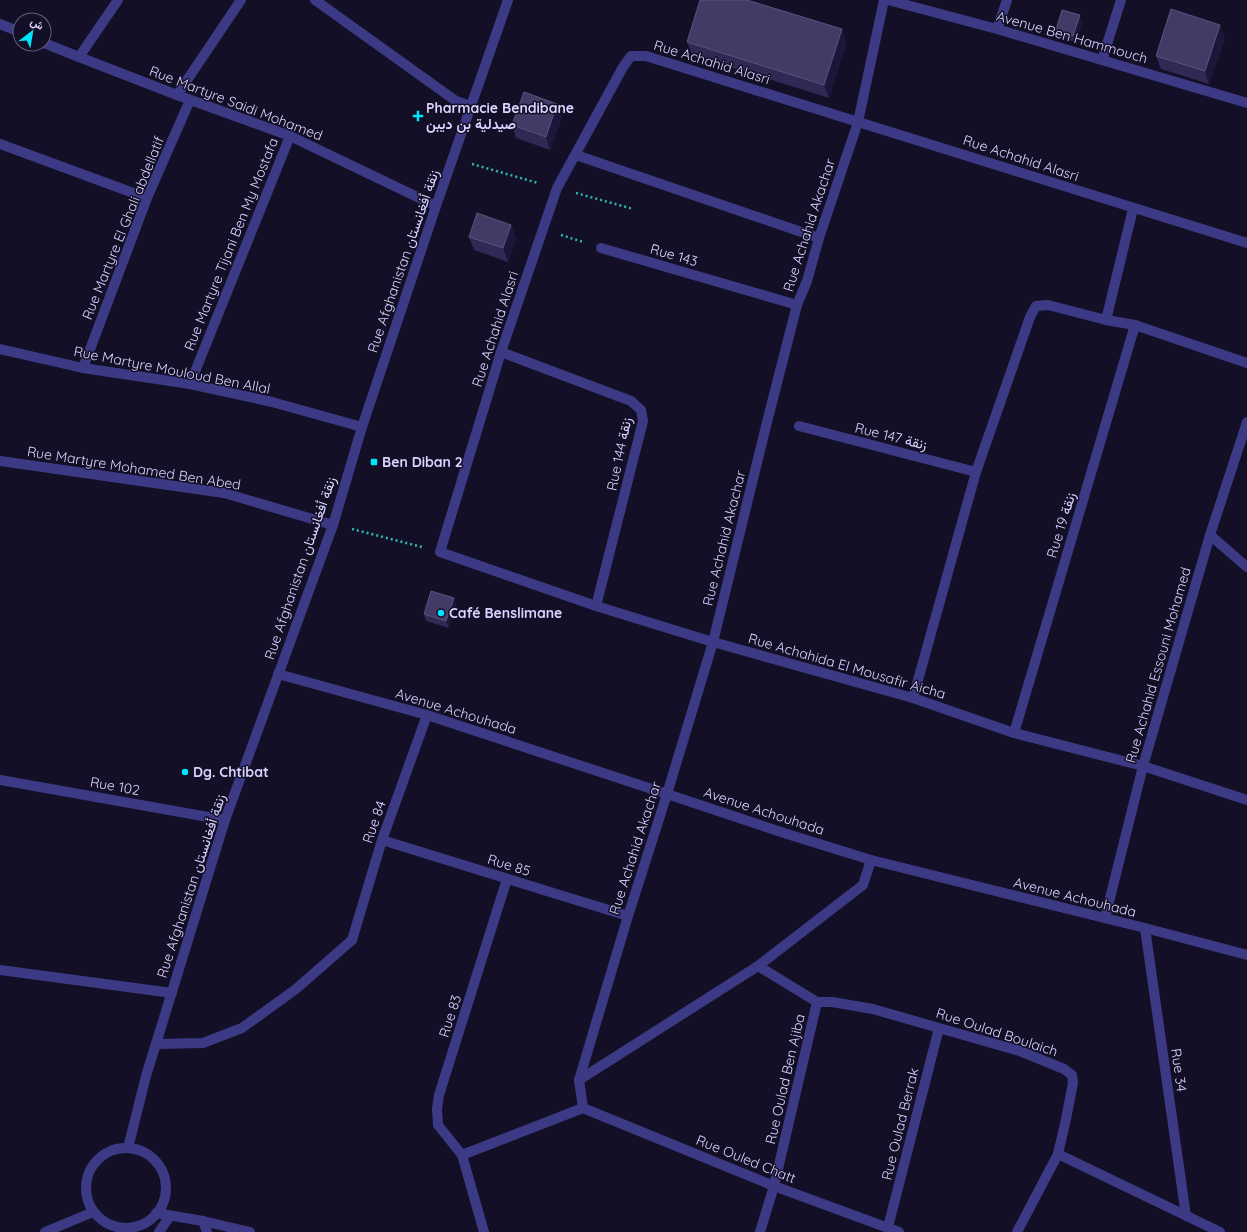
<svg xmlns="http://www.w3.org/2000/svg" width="1247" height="1232" font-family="Quicksand,Vazirmatn,sans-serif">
  <rect width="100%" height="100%" fill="#130f26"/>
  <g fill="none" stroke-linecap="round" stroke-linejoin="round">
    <g stroke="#2fb8b0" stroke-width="2.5" stroke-dasharray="2 3" stroke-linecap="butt">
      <path d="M472 164 538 183"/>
      <path d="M576 193 633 209"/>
      <path d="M561 235 583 242"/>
      <path d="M352 529 422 547"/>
    </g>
    <path stroke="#3d3a85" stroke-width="10" d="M156 1044 203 1043 242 1028 296 989 352 940"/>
    <g stroke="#3d3a85" stroke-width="10">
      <path d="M799 426 976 472"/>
      <path d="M224 493 333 525"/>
      <path d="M0 780 225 820"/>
      <path d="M462 1155 484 1232"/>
      <path d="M203 1221 207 1232"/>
      <path d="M159 1232 170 1216"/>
    </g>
    <g stroke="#3d3a85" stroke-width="10">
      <path d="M315 0 456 101 471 106"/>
      <path d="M888 0 997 29 1247 103"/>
      <path d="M0 24 20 32"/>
      <path d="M997 29 1007 0"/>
      <path d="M44 43 79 57 177 95 290 136 436 206"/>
      <path d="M79 57 118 0"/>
      <path d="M1102 60 1121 0"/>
      <path d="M177 95 241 0"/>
      <path d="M0 144 147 198"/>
      <path d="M576 155 819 238"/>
      <path d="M1247 243 646 56H631L623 67 557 188 501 352 440 552 596 606 713 642 913 698 1014 733 1143 766 1247 800"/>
      <path d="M601 248 797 305"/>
      <path d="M1106 320 1133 209"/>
      <path d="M0 349 83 368 190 384 272 402 362 427"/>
      <path d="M501 352 631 401 641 410 643 421 596 606"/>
      <path d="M83 368 147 198 190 100"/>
      <path d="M190 384 290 136"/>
      <path d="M0 461 224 493"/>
      <path d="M1210 535 1247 567"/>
      <path d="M278 674 427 715 667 794 784 833 871 860 1145 928 1247 955"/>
      <path d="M913 698 976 472 1030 317 1036 306 1048 305 1106 320 1135 325 1247 363"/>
      <path d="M1014 733 1135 325"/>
      <path d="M382 840 628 916"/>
      <path d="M507 879 439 1095 437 1109 438 1125 462 1155 583 1108"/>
      <path d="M1105 918 1143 766 1210 535 1247 422"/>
      <path d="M1145 928 1186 1216"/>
      <path d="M352 940 382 840 427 715"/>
      <path d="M758 966 817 1002H832L873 1009 939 1028 1020 1051 1064 1069 1072 1075 1073 1083 1066 1119 1058 1154 1017 1232"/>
      <path d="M0 970 172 993"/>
      <path d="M579 1080 758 966 863 885 871 860"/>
      <path d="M583 1108 579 1080 628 916 667 794 713 642 768 418 797 305 807 281 819 238 858 122 884 0"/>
      <path d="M583 1108 774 1186 899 1232"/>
      <path d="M1058 1154 1220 1232"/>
      <path d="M888 1227 939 1028"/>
      <path d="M45 1232 93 1212"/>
      <path d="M760 1232 774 1186 817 1002"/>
    </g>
    <g stroke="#3d3a85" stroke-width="10">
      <path d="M128 1148 146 1076 225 820 333 525 362 427 436 206 508 0"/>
      <circle cx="126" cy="1188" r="40"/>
      <path d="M156 1213 203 1221 250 1232"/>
    </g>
  </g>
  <g fill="#312854">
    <path d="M1082 22 1076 42 1058 37 1056 30Z"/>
    <path d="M842 29 846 43 829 98 692 55 687 42Z"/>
    <path d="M1225 38 1209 84 1161 69 1156 56Z"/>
    <path d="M557 104 562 117 550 150 516 138 512 125Z"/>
    <path d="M511 225 516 238 508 262 474 250 469 237Z"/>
    <path d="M454 598 456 605 449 628 426 621 424 614Z"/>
  </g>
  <g fill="#1d163a">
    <path d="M1080 15 1082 22 1076 42 1073 36Z"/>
    <path d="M1220 25 1225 38 1209 84 1205 71Z"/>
    <path d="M842 29 846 43 829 98 824 85Z"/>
    <path d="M557 104 562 117 550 150 546 137Z"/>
    <path d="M511 225 516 238 508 262 503 248Z"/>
    <path d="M454 598 456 605 449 628 446 621Z"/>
  </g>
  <g fill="#433a66" stroke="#5a527e">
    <path d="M700 0H747L842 29 824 85 687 42Z"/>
    <path d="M1171 9 1220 25 1205 71 1156 56Z"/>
    <path d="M1062 10 1080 15 1073 36 1056 30Z"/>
    <path d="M524 92 557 104 546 137 512 125Z"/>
    <path d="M477 213 511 225 503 248 469 237Z"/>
    <path d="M431 591 454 598 446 621 424 614Z"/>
  </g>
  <g fill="#00e5ff" stroke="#130f26" stroke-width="1.5">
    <path d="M416 110h4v4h4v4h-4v4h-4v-4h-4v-4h4z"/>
    <rect x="370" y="458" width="8" height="8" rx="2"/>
    <circle cx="441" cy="613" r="4"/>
    <circle cx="185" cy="772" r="4"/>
  </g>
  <g text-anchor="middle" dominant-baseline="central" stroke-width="3" stroke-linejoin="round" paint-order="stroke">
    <g font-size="14" fill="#d9d4ff" stroke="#130f26">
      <text transform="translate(1072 37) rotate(16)">Avenue Ben Hammouch</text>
      <text transform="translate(712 62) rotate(17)">Rue Achahid Alasri</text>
      <text transform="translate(236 103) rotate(21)">Rue Martyre Saidi Mohamed</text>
      <text transform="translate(1021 158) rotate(18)">Rue Achahid Alasri</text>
      <text transform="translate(809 225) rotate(-72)">Rue Achahid Akachar</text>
      <text transform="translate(123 228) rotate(-68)">Rue Martyre El Ghali abdellatif</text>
      <text transform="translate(231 244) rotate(-68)">Rue Martyre Tijani Ben My Mostafa</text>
      <text transform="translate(674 255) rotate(16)">Rue 143</text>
      <text transform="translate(403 261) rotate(-71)">Rue Afghanistan زنقة أفغانستان</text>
      <text transform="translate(495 329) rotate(-72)">Rue Achahid Alasri</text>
      <text transform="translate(172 370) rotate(11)">Rue Martyre Mouloud Ben Allal</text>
      <text transform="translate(891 436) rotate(14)">Rue 147 زنقة</text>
      <text transform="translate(619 454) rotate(-78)">Rue 144 زنقة</text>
      <text transform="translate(134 468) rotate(9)">Rue Martyre Mohamed Ben Abed</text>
      <text transform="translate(1061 525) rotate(-73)">Rue 19 زنقة</text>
      <text transform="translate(724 538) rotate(-76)">Rue Achahid Akachar</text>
      <text transform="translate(300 568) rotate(-71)">Rue Afghanistan زنقة أفغانستان</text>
      <text transform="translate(1158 665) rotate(-74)">Rue Achahid Essouni Mohamed</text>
      <text transform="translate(847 666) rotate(16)">Rue Achahida El Mousafir Aicha</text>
      <text transform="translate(456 711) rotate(17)">Avenue Achouhada</text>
      <text transform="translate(115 786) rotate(10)">Rue 102</text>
      <text transform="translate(764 811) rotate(18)">Avenue Achouhada</text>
      <text transform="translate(374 822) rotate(-71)">Rue 84</text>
      <text transform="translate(635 848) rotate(-72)">Rue Achahid Akachar</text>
      <text transform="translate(509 865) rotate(17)">Rue 85</text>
      <text transform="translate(191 886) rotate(-72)">Rue Afghanistan زنقة أفغانستان</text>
      <text transform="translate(1075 897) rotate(14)">Avenue Achouhada</text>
      <text transform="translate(450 1016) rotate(-72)">Rue 83</text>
      <text transform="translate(997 1032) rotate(18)">Rue Oulad Boulaich</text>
      <text transform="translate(1179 1070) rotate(82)">Rue 34</text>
      <text transform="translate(785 1079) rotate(-77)">Rue Oulad Ben Ajiba</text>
      <text transform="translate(900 1124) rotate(-76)">Rue Oulad Berrak</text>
      <text transform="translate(746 1159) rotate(22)">Rue Ouled Chatt</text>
    </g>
    <g font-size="14" font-weight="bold" fill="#d9d4ff" stroke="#130f26" text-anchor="start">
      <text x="426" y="108">Pharmacie Bendibane<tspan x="426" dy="16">صيدلية بن ديبن</tspan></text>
      <text x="382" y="462">Ben Diban 2</text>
      <text x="449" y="613">Café Benslimane</text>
      <text x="193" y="772">Dg. Chtibat</text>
    </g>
  </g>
  <g transform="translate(32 32) rotate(31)"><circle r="19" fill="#130f26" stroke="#625e7d"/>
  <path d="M0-3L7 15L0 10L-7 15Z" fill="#00e5ff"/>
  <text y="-6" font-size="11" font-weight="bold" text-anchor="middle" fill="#d9d4ff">ش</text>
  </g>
</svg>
